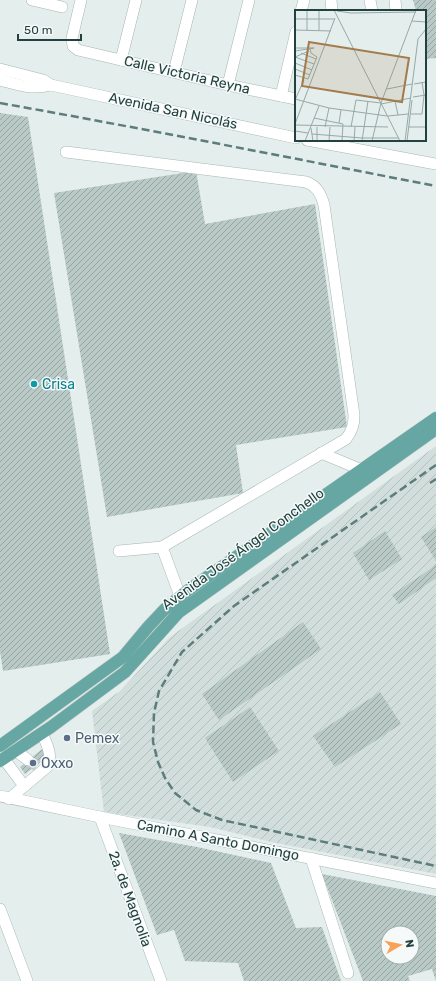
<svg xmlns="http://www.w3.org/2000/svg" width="436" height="981" font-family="Rubik,sans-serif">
  <defs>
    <pattern id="industrial-furrows" width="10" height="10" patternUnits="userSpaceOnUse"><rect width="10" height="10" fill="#d2dedb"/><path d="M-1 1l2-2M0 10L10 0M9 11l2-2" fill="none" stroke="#b4c0bd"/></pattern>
    <pattern id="building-hatch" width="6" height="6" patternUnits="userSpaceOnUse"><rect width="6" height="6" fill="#b9c9c6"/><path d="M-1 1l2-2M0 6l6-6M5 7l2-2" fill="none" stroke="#96a5a2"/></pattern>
  </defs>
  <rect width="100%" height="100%" fill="#e4eeec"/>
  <path fill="url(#industrial-furrows)" d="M436 446V874L271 842 210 827 104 812 92 711 120 691 170 637Z"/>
  <g fill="url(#building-hatch)" fill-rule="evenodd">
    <path d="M413 0H436V58L425 59V11H416Z"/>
    <path d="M0 113 28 117 110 654 3 671 0 651Z"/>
    <path d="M196 171 205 224 315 204 347 427 236 445 243 493 107 517 54 193Z"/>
    <path d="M436 527V561L421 537Z"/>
    <path d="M385 531 402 559 369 580 353 553Z"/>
    <path d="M436 565V578L399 604 392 595Z"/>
    <path d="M303 622 321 649 219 720 202 694Z"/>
    <path d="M380 692 401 724 335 767 313 736Z"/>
    <path d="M250 707 279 751 233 782 205 738Z"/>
    <path d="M42 749 48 757 25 774 20 767Z"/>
    <path d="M119 833 197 847 271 863 296 928 322 927 341 981H244L238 963 185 961 174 930 157 935Z"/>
    <path d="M322 874 436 896V981L432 969 408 976 410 981H363ZM388 933H412V957H388Z"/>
  </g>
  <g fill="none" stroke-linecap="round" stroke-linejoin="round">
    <path stroke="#bdcbc9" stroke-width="11" stroke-dasharray="11 5.5" stroke-linecap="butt" d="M28 760 37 766"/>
    <g stroke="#a6b7b5" stroke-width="12">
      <g id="minor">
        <path d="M32 0 62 7"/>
        <path d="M81 0 72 38 73 46 78 50 228 85 296 99"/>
        <path d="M331 0 332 11"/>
        <path d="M370 0 372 11"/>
        <path d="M395 0 396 11"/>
        <path d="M301 11 304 0"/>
        <path d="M121 60 136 0"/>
        <path d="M0 69 43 80 51 85 296 138"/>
        <path d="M174 72 192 0"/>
        <path d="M0 80C19 85 31 90 51 85"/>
        <path d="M228 85 249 0"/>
        <path d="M281 96 296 32"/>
        <path d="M307 140 436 164"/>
        <path d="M66 152 306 182C317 186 321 194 324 205L354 415C354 425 352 431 346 439L162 547 119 551"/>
        <path d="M321 453 362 470"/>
        <path d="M162 547 180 596"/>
        <path d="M16 751 28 760"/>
        <path d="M4 759 24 786"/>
        <path d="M0 796 100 817 436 883"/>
        <path d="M9 799 47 767C53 755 47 745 42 733"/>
        <path d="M100 817 161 981"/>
        <path d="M311 858 348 973"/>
        <path d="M0 909 27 981"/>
      </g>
    </g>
    <g stroke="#c1cac9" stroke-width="13">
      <g id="major">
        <path d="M0 746 123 657 148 627 164 610 187 591 436 418"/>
        <path d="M0 761 51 727 125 672 179 612 436 429"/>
      </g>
    </g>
    <use href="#minor" stroke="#fff" stroke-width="11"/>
    <use href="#major" stroke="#66a6a3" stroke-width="12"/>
    <g stroke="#5d7d7b" stroke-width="2.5" stroke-dasharray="8 4" stroke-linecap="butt">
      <path d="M0 103C146 129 291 158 436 186"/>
      <path d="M436 465 234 606 182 652 159 691 154 713 153 742 158 762 165 778 175 793 196 810 222 820 436 866"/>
      <path d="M430 483 436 479"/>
    </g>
  </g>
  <circle fill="#0f9aa8" stroke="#f5faf9" stroke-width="1.5" cx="34" cy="384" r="4"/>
  <g fill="#5c6f8a" stroke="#f5faf9" stroke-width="1.5">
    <circle cx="67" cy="738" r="4"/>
    <circle cx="33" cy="763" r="4"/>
  </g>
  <g text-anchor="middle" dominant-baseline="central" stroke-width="3" stroke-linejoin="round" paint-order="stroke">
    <g font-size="14" fill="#22413f" stroke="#f5faf9">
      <text transform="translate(187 75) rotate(13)">Calle Victoria Reyna</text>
      <text transform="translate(173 111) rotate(12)">Avenida San Nicolás</text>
      <text transform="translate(243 549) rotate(-36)">Avenida José Ángel Conchello</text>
      <text transform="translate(218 840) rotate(11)">Camino A Santo Domingo</text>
      <text transform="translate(130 899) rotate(70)">2a. de Magnolia</text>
    </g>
    <g font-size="14" fill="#0d838f" stroke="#f5faf9" text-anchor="start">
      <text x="42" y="384">Crisa</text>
    </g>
    <g font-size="14" fill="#4e5e75" stroke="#f5faf9" text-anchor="start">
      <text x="75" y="738">Pemex</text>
      <text x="41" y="763">Oxxo</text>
    </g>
  </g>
  <g transform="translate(295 10)">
    <rect width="131" height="131" fill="#e4eeec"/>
    <path fill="none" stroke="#96a9a7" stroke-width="1" d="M39 0 105 131M42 1 56 3 121 2M0 9H39M117 11 131 12M0 20 36 21M12 20V0M24 20V0M0 38H19L0 41M6 43 21 49M0 47 14 41M0 47 19 54M0 53 17 60M0 59 15 65M0 65 13 69 22 47 16 43 15 39M119 74 131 72M92 79 117 74M118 87 131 85M0 89 34 98 92 106M0 90 9 70M100 91 103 105M86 94 116 88M116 104H127L129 85 127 72M93 106 113 104M19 108 48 114 47 131M44 113 46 100M0 114 40 8M0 115 93 117M30 117 34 98M56 117 61 90 86 93M114 117H131M16 118 18 131M0 121 13 123M17 124 67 128H104M10 131 24 96M22 131V117M34 131 35 117M59 131 60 117M67 131 73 91M77 131 86 93 121 0M110 131 123 29 131 19M112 131 117 90"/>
    <path fill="#a37b4d" fill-opacity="0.15" stroke="#a37b4d" stroke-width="2" d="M14 32 114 48 107 92 7 76Z"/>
    <rect width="131" height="131" fill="none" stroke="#22413f" stroke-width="2"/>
  </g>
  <g transform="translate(400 945) rotate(81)"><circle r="19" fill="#f5faf9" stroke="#a1b0af"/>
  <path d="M0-3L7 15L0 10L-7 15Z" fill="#f9a157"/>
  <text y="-6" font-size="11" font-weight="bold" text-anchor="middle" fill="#22413f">N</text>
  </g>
  <path d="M18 34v6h63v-6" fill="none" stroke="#22413f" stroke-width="2"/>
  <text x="24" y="34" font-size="12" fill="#22413f" stroke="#f5faf9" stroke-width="3" paint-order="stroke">50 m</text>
</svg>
